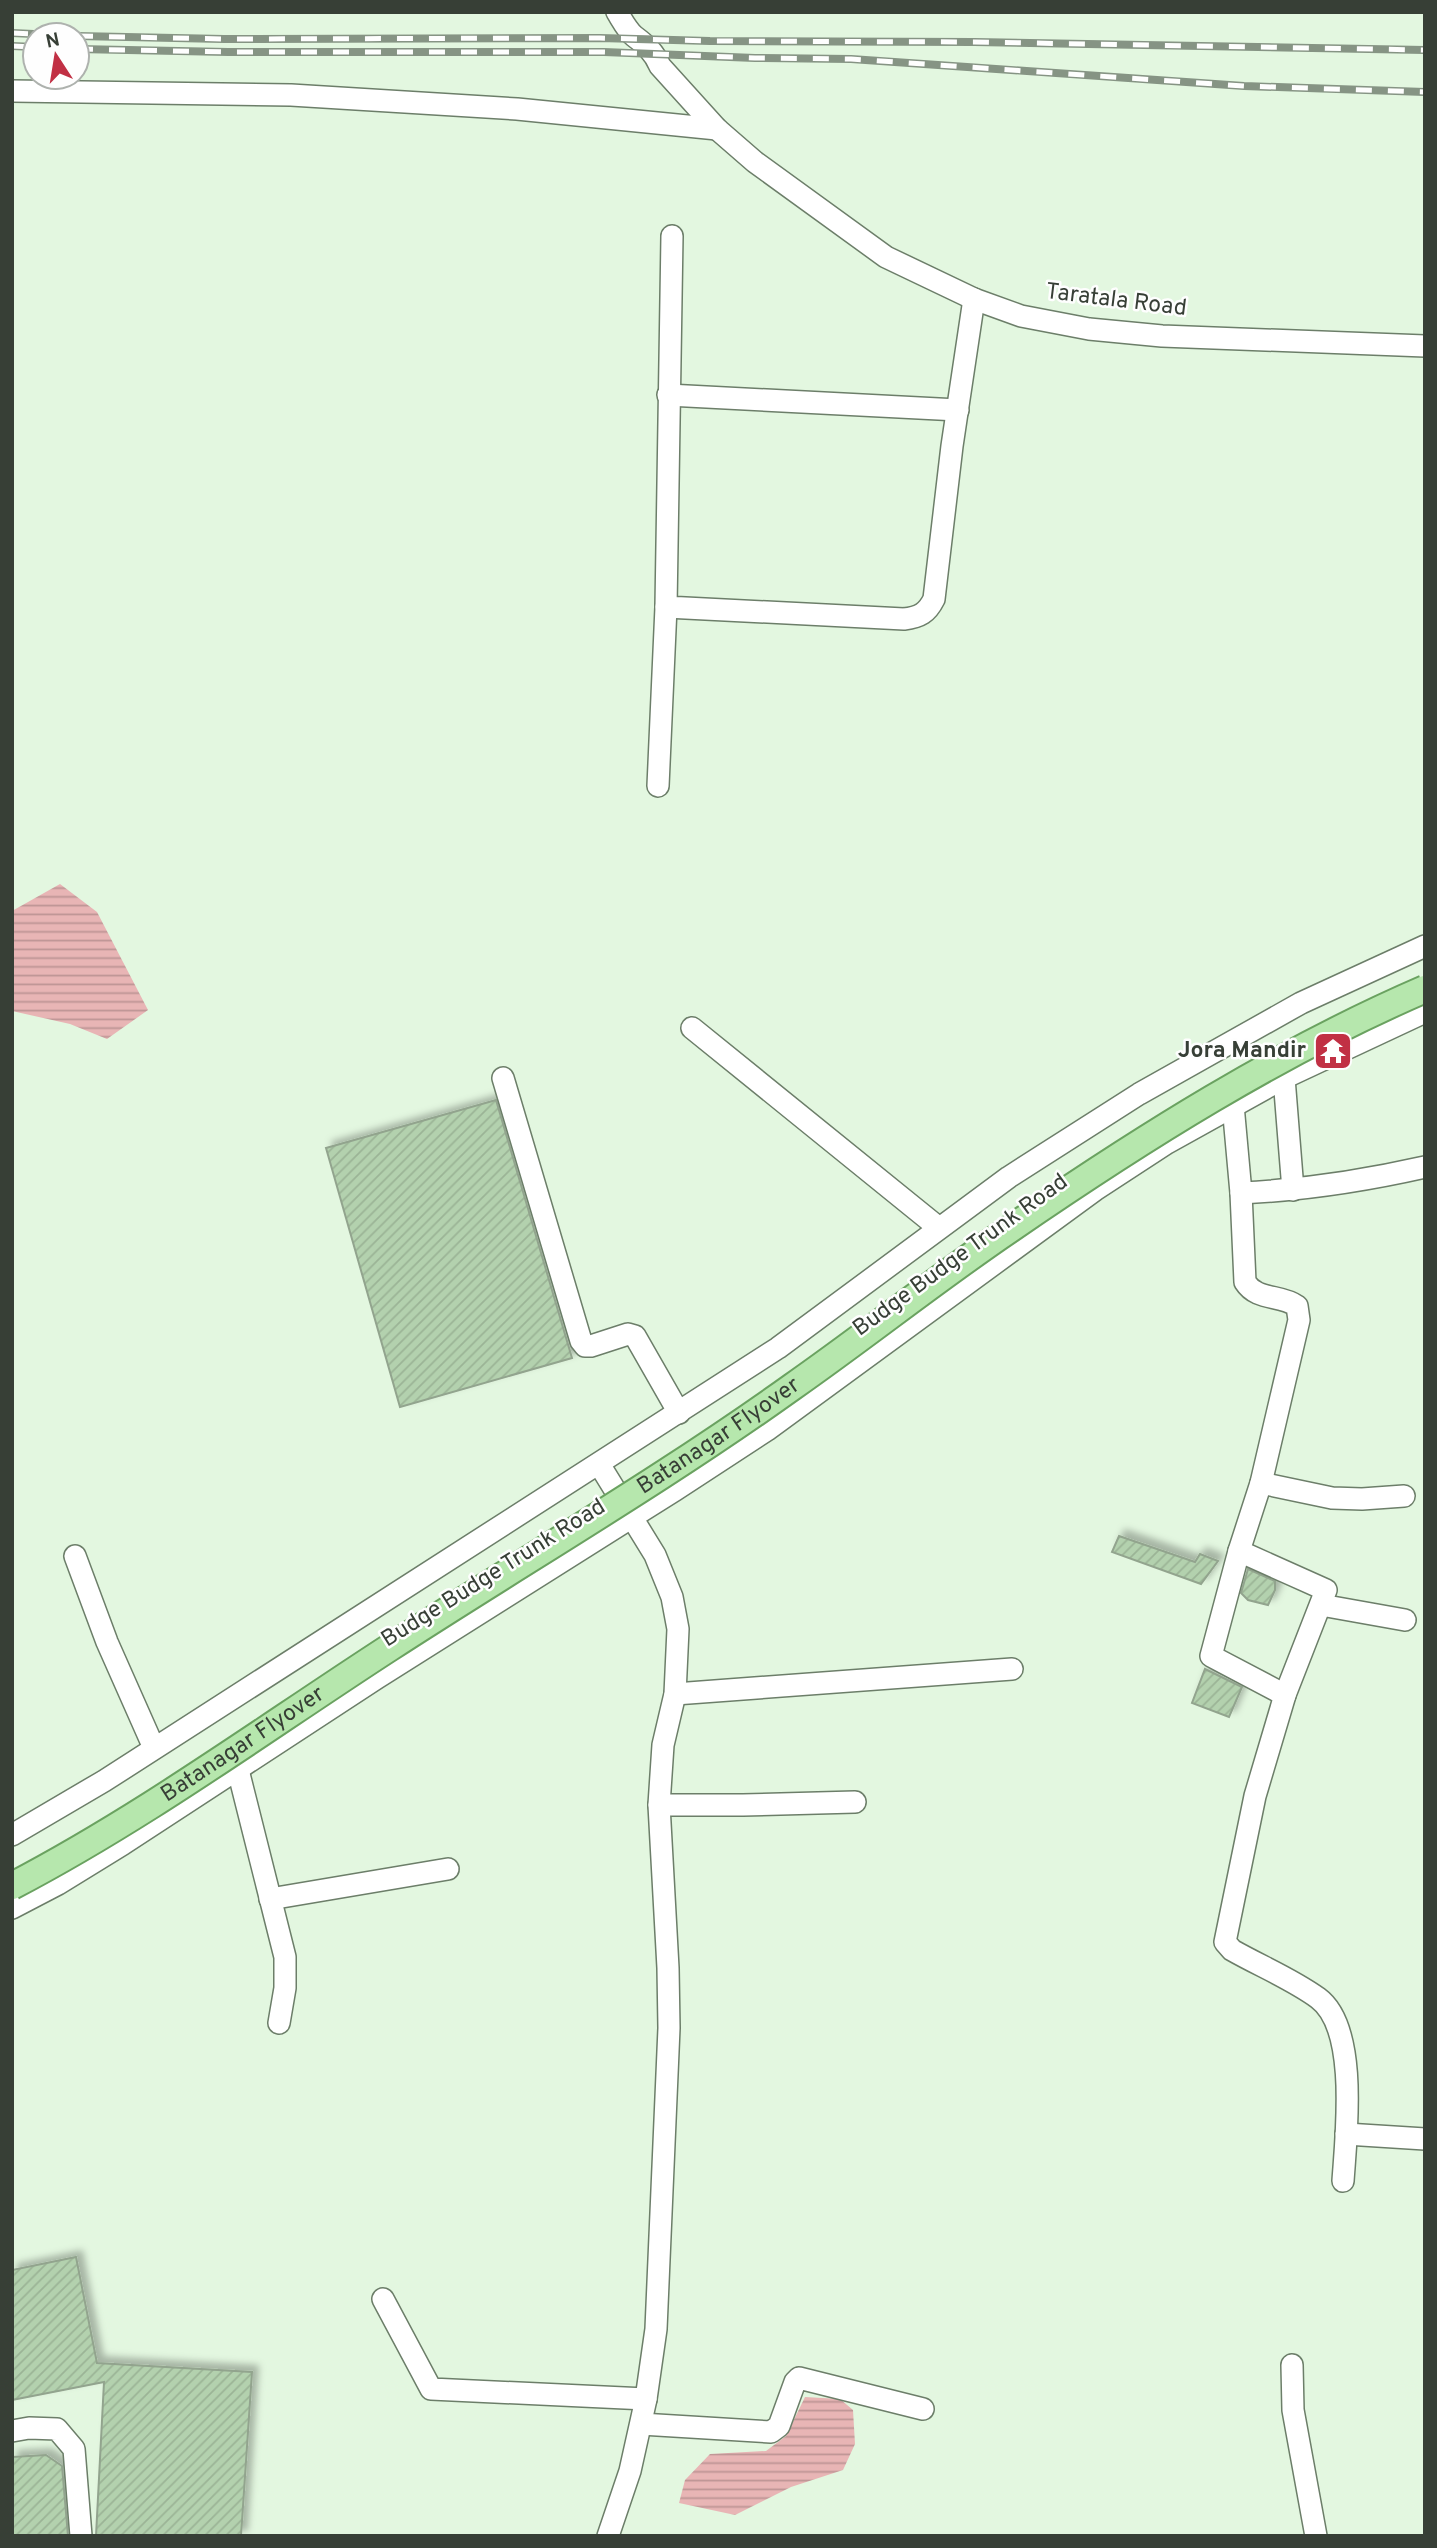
<svg xmlns="http://www.w3.org/2000/svg" width="1437" height="2548" font-family="Overpass,sans-serif">
  <defs>
    <pattern id="water-rules" width="6" height="5" patternUnits="userSpaceOnUse" patternTransform="scale(1.75)"><rect width="6" height="5" fill="#e8b5b5"/><path d="M0 2.5h6" fill="none" stroke="#bd9594"/></pattern>
    <pattern id="building-hatch" width="6" height="6" patternUnits="userSpaceOnUse" patternTransform="scale(1.75)"><rect width="6" height="6" fill="#b3d1ae"/><path d="M-1 1l2-2M0 6l6-6M5 7l2-2" fill="none" stroke="#9bb496"/></pattern>
    <filter id="shadow"><feDropShadow dx="6" dy="-6" stdDeviation="3.5" flood-color="#0004"/></filter>
  </defs>
  <rect width="100%" height="100%" fill="#e3f7e0"/>
  <g fill="url(#water-rules)">
    <path d="M60 884 97 912 148 1010 107 1039 70 1024 12 1011V911Z"/>
    <path d="M805 2397 840 2399 853 2410 855 2444 843 2470 791 2487 735 2515 679 2503 685 2480 710 2454 766 2451 786 2436Z"/>
  </g>
  <g fill="url(#building-hatch)" stroke="#92a48e" stroke-width="2" filter="url(#shadow)">
    <path d="M496 1100 572 1358 400 1407 326 1148Z"/>
    <path d="M1119 1536 1195 1562 1200 1554 1218 1561 1201 1584 1112 1552Z"/>
    <path d="M1248 1569 1275 1581V1590L1268 1605 1248 1600 1241 1593Z"/>
    <path d="M1205 1669 1242 1687 1229 1717 1192 1703Z"/>
    <path d="M76 2257 97 2363 252 2372 241 2536H96L104 2382 12 2400V2270Z"/>
    <path d="M46 2455 62 2466 68 2536H12V2457Z"/>
  </g>
  <g fill="none" stroke-linecap="round" stroke-linejoin="round">
    <g stroke="#6c7e69" stroke-width="24">
      <g id="minor">
        <path d="M617 12C622 20 627 30 634 36 646 45 654 52 660 66L717 129 755 162 886 257 974 299 1021 316 1089 329 1162 336 1425 346"/>
        <path d="M12 91 291 95 517 109 717 129"/>
        <path d="M672 236 666 607 904 619C920 617 927 613 934 599L952 446 974 299"/>
        <path d="M668 395 958 410"/>
        <path d="M658 786 666 607"/>
        <path d="M692 1028 939 1228"/>
        <path d="M503 1078 581 1341 585 1346H591L628 1334 635 1336 679 1413"/>
        <path d="M1284 1078 1293 1190"/>
        <path d="M1233 1105 1241 1193 1245 1282C1257 1301 1280 1294 1297 1306L1299 1320 1261 1483 1239 1551 1211 1656 1285 1695"/>
        <path d="M1241 1193C1304 1190 1363 1181 1425 1167"/>
        <path d="M599 1464 655 1555 672 1597 678 1629 675 1694 663 1745 659 1805 668 1968 669 2028 656 2329 646 2399 630 2471 608 2536"/>
        <path d="M1261 1483 1332 1498 1362 1499 1404 1496"/>
        <path d="M1239 1551 1326 1590 1285 1695 1255 1796 1225 1942 1232 1950C1260 1966 1292 1979 1318 1998 1359 2028 1346 2136 1343 2181"/>
        <path d="M75 1556 107 1642 154 1748"/>
        <path d="M1321 1605 1405 1620"/>
        <path d="M675 1694 1012 1669"/>
        <path d="M238 1770 285 1957V1988L279 2023"/>
        <path d="M659 1805H743L855 1802"/>
        <path d="M12 1835 104 1781 778 1348 1009 1177 1139 1094 1301 1003 1425 946"/>
        <path d="M270 1899 448 1869"/>
        <path d="M12 1908 58 1884 123 1844 377 1678 675 1490 767 1430 1095 1190 1167 1143 1284 1078 1425 1012"/>
        <path d="M1346 2134 1425 2139"/>
        <path d="M383 2299 431 2389 646 2399"/>
        <path d="M1292 2365 1293 2410 1316 2536"/>
        <path d="M641 2424 771 2432 779 2426 795 2382 799 2378 923 2409"/>
        <path d="M12 2431 29 2428 57 2429 74 2449 81 2536"/>
      </g>
    </g>
    <use href="#minor" stroke="#fff" stroke-width="21"/>
    <g stroke="#869484" stroke-width="8">
      <g id="rail">
        <path d="M12 33 55 35"/>
        <path d="M77 36 224 39 600 38 710 41 974 42 1425 50"/>
        <path d="M12 46 35 47"/>
        <path d="M77 49 228 52H604L755 58 851 59 1244 86 1425 92"/>
      </g>
    </g>
    <use href="#rail" stroke="#fefefe" stroke-width="5" stroke-dasharray="16" stroke-linecap="butt"/>
    <g stroke="#6aa260" stroke-width="30" stroke-linecap="butt">
      <g id="major-bridge">
        <path id="s1" d="M12 1886C144 1817 264 1729 389 1648 523 1561 662 1480 792 1387 865 1336 936 1279 1010 1229 1141 1139 1279 1052 1425 989"/>
      </g>
    </g>
    <use href="#major-bridge" stroke="#b6e7ad" stroke-width="26"/>
  </g>
  <defs>
    <g id="temple-square" transform="scale(2.0125)"><rect x="-9" y="-9" width="18" height="18" rx="4" fill="#c13044" stroke="#fefefe"/><path d="M0-6L5-2H3V0L6.5 2.5H4V6H1.5V3h-3V6H-4V2.5H-6.5L-3 0V-2H-5Z" fill="#fff"/></g>
  </defs>
  <g fill-rule="evenodd">
    <use href="#temple-square" x="1333" y="1051"/>
  </g>
  <g text-anchor="middle" dominant-baseline="central" stroke-width="5" stroke-linejoin="round" paint-order="stroke">
    <g font-size="23" fill="#373f36" stroke="#fefefe">
      <text transform="translate(1116 301) rotate(7)">Taratala Road</text>
      <text transform="translate(961 1256) rotate(-36)">Budge Budge Trunk Road</text>
      <text stroke="none"><textPath href="#s1" startOffset="838">Batanagar Flyover</textPath></text>
      <text transform="translate(494 1574) rotate(-32)">Budge Budge Trunk Road</text>
      <text stroke="none"><textPath href="#s1" startOffset="271">Batanagar Flyover</textPath></text>
    </g>
    <g font-size="23" font-weight="bold" fill="#373f36" stroke="#fefefe" text-anchor="end">
      <text x="1306" y="1051">Jora Mandir</text>
    </g>
  </g>
  <rect width="1437" height="2548" fill="none" stroke="#373f36" stroke-width="28"/>
  <g transform="translate(56 56) rotate(348)"><circle r="33" fill="#fefefe" stroke="#aeb2ae" stroke-width="2"/>
  <path d="M0-5L12 26L0 18L-12 26Z" fill="#c13044"/>
  <text y="-10" font-size="19" font-weight="bold" text-anchor="middle" fill="#373f36">N</text>
  </g>
</svg>
